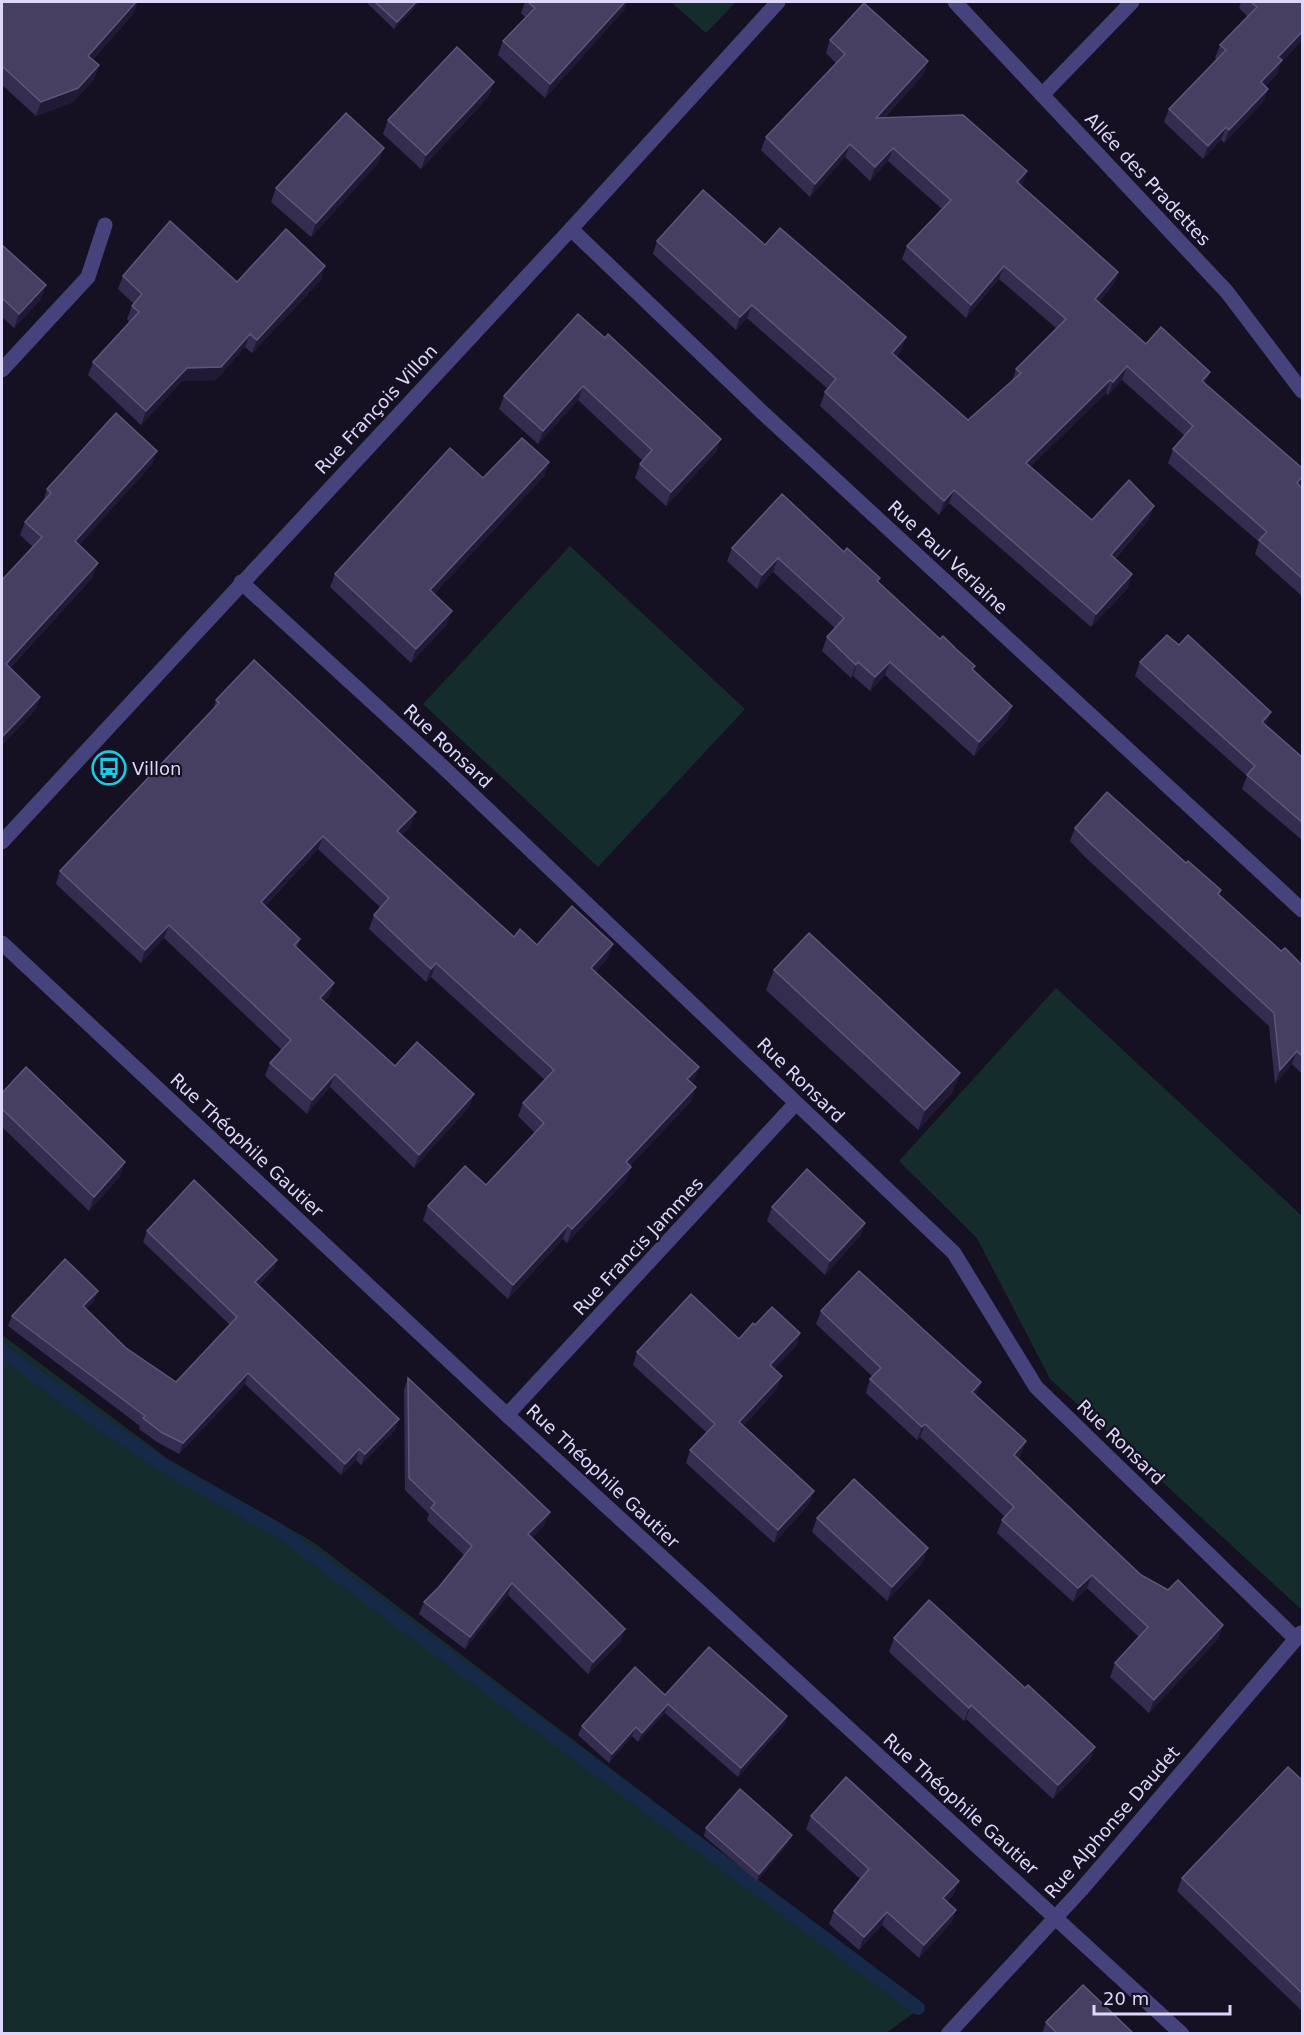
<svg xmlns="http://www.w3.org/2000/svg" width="1304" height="2035" font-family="'DejaVu Sans',sans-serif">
  <rect width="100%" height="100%" fill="#151123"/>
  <g fill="#152c2c">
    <path d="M671 2H736L706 33Z"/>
    <path d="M570 546 745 709 598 867 423 704Z"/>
    <path d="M1056 988 1302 1216V1607L1301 1609 1050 1379 977 1238 899 1161Z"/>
    <path d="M2 1335 168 1459 313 1542 923 2006 885 2034 2 2033Z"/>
  </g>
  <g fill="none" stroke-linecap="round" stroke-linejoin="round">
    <path stroke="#162948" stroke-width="14" d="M2 1351 105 1426 174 1472 277 1529 918 2008"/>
    <g stroke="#45427c" stroke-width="15">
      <path d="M955 2 1227 292 1302 391"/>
      <path d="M1042 95 1132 2"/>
      <path d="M571 229 763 413 1302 910"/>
      <path d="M2 370 88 277 105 225"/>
      <path d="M241 582 441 765 954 1253 1036 1387 1296 1639"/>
      <path d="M2 842 571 229 778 2"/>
      <path d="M2 943 507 1415 1182 2034"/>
      <path d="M507 1415 796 1103"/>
      <path d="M948 2034 1081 1890 1301 1633"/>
    </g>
  </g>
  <g fill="#342d4f">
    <path d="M2 2H138L133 14 93 59 99 65 94 79 73 102 36 116 2 85Z"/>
    <path d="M366 2H420L394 29Z"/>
    <path d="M525 2H627L624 10 545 98 498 55 503 41 526 18 521 13Z"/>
    <path d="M1241 2H1302V40L1281 63 1277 74 1265 86 1268 89 1263 102 1224 143 1221 140 1203 159 1164 122 1169 109 1217 60 1215 58 1220 45 1248 17 1239 8Z"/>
    <path d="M830 40 928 61 923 75 884 118 1022 185 1021 186 1118 272 1113 285 1099 302 1146 344 1206 384 1302 485 1301 486 1302 488V596L1255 554 1259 542 1168 463 1173 449 1185 436 1122 380 1108 395 1106 393 1030 467 1092 520 1149 519 1115 559 1128 588 1091 627 949 503 939 515 820 406 825 392 828 389 747 318 736 330 653 254 657 241 765 245 906 337 901 350 896 357 968 420 1012 381 1016 369 1056 328 999 279 966 318 902 259 907 246 942 209 888 161 870 181 845 157 810 197 761 150 766 137 837 64 826 53Z"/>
    <path d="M489 96 421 169 383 134 388 120Z"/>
    <path d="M379 162 311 237 271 202 276 188Z"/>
    <path d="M2 245 41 299 14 328 2 317Z"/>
    <path d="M123 276 237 282 321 280 252 353 245 347 216 380 182 381 141 425 88 375 93 362 130 322 127 319 132 306 134 304 118 289Z"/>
    <path d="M578 314 716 452 666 506 635 478 640 464 643 461 578 400 538 444 499 409 504 396Z"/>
    <path d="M157 451 152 464 79 545 93 577 10 668 40 697 35 710 2 745V580L33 547 20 535 25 522 43 502 47 489Z"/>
    <path d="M549 462 544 476 434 594 447 624 411 663 330 587 335 574 483 478Z"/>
    <path d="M732 548 878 582 1012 706 1007 720 974 756 885 675 870 691 853 676 851 678 822 651 827 637 835 628 773 572 757 589 727 561Z"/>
    <path d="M1179 645 1266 725 1302 757V840L1242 789 1247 776 1135 676 1140 662Z"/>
    <path d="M216 700 411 826 401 835 514 937 537 945 608 958 595 972 699 1067 694 1080 691 1083V1101L630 1166 631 1167 626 1180 567 1243 563 1239 508 1299 423 1220 428 1206 486 1185 535 1133 518 1116 523 1103 545 1080 431 977 426 982 369 929 374 915 381 908 318 849 265 906 300 939 297 947 334 983 329 997 324 1001 395 1066 474 1094 469 1107 414 1168 330 1087 307 1114 265 1076 270 1063 282 1050 164 938 141 963 56 884 60 871 213 710Z"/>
    <path d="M1075 828 1219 895 1281 951 1302 965V1074L1292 1064 1275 1084 1269 1026 1085 857 1070 841Z"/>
    <path d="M774 970 960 1073 952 1093 918 1130 766 990Z"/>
    <path d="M2 1093 120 1176 89 1211 2 1127Z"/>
    <path d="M772 1207 865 1223 860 1236 825 1275 767 1221Z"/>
    <path d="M147 1231 277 1260 273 1270 259 1285 399 1419 395 1430 361 1465 356 1460 341 1475 245 1384 179 1454 157 1442 139 1429 140 1426 8 1326 12 1316 94 1301 86 1309 126 1348 176 1382 230 1325 143 1242Z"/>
    <path d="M821 1311 976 1396 1021 1455 1018 1459 1141 1575 1223 1625 1218 1639 1149 1713 1110 1677 1115 1663 1139 1637 1087 1588 1073 1602 997 1533 1002 1520 1005 1517 920 1437 917 1440 866 1393 870 1379 873 1377 816 1324Z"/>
    <path d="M800 1333 796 1346 774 1369 777 1389 743 1426 814 1491 809 1504 774 1543 686 1463 690 1450 707 1433 633 1365 637 1352 739 1339Z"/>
    <path d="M408 1378 545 1524 532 1538 621 1641 588 1674 508 1595 465 1649 419 1614 424 1602 439 1587 464 1555 427 1520 429 1514 405 1490 404 1390Z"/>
    <path d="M817 1518 923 1562 887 1601 812 1532Z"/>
    <path d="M894 1638 1025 1688 1095 1747 1090 1760 1053 1799 966 1719 964 1721 889 1652Z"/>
    <path d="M665 1695 787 1716 784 1725 738 1777 665 1713 638 1742 632 1736 609 1763 578 1735 582 1726Z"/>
    <path d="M1302 1780V2011L1177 1891 1182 1878Z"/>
    <path d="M811 1816 954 1894 947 1901 956 1910 951 1923 919 1958 882 1925 859 1950 829 1924 834 1911 860 1879 806 1829Z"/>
    <path d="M706 1828 789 1842 757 1881 704 1836Z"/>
    <path d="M1046 2022 1134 2034H1042Z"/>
  </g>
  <g fill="#201a36">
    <path d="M136 2H138L133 14 83 70 88 56Z"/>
    <path d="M416 2H420L394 29 397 22Z"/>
    <path d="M625 2H627L624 10 545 98 550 84Z"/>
    <path d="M1302 32V40L1281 63 1277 74 1256 95 1261 82 1278 57Z"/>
    <path d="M928 61 923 75 871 131 876 118Z"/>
    <path d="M99 65 94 79 73 102 36 116 41 102Z"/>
    <path d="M494 82 489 96 421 169 426 155Z"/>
    <path d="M1268 89 1263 102 1224 143 1229 130Z"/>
    <path d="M1226 127 1221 140 1203 159 1208 146Z"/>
    <path d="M850 144 845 157 810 197 815 184Z"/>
    <path d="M384 148 379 162 311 237 316 223Z"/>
    <path d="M893 148 888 161 870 181 875 167Z"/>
    <path d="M1027 171 1022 185 1012 196 1017 182Z"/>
    <path d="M325 266 321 280 252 353 257 340Z"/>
    <path d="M1004 266 999 279 966 318 971 305Z"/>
    <path d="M1118 272 1113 285 1090 312 1095 299Z"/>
    <path d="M46 285 41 299 14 328 19 314Z"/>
    <path d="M752 305 747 318 736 330 740 317Z"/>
    <path d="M250 334 245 347 216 380 182 381 141 425 146 411 187 368Z"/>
    <path d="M906 337 901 350 887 366 892 353Z"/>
    <path d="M1127 366 1122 380 1108 395 1113 382Z"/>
    <path d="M1210 372 1205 385 1202 381Z"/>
    <path d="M1110 380 1106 393 1021 476 1026 463Z"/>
    <path d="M583 386 578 400 538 444 543 431Z"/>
    <path d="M721 439 716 452 666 506 671 492Z"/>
    <path d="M157 451 152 464 70 555 75 541Z"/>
    <path d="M549 462 544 476 425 604 430 590Z"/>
    <path d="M1302 477V485L1292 496 1297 483Z"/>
    <path d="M954 490 949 503 939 515 944 501Z"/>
    <path d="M1154 506 1149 519 1106 568 1111 555Z"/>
    <path d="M778 558 773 572 757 589 762 575Z"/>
    <path d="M98 563 93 577 2 676 6 664Z"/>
    <path d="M1132 574 1128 588 1091 627 1096 614Z"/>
    <path d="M452 611 447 624 411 663 416 649Z"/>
    <path d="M858 662 853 676 851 678 856 665Z"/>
    <path d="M890 662 885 675 870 691 875 677Z"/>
    <path d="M40 697 35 710 2 745V737Z"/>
    <path d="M1012 706 1007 720 974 756 979 742Z"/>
    <path d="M1271 712 1266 725 1262 722Z"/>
    <path d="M416 812 411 826 392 845 397 831Z"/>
    <path d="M323 836 318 849 256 915 261 902Z"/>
    <path d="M169 925 164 938 141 963 145 950Z"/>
    <path d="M613 944 608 958 586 981 591 968Z"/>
    <path d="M436 963 431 977 426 982 431 969Z"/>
    <path d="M334 983 329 997 315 1011 320 998Z"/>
    <path d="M1297 1051 1292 1064 1275 1084 1280 1070Z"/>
    <path d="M699 1067 694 1080 682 1093 687 1079Z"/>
    <path d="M960 1073 952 1093 918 1130 925 1110Z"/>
    <path d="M335 1074 330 1087 307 1114 312 1100Z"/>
    <path d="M696 1087 691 1101 621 1176 626 1162Z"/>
    <path d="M474 1094 469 1107 414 1168 419 1155Z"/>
    <path d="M125 1162 120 1176 89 1211 94 1197Z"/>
    <path d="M631 1167 626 1180 567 1243 572 1229Z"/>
    <path d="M865 1223 860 1236 825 1275 830 1261Z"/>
    <path d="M568 1225 563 1239 508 1299 513 1285Z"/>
    <path d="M277 1260 273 1270 251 1293 255 1282Z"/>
    <path d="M98 1291 94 1301 79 1317 83 1306Z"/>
    <path d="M800 1333 796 1346 766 1378 770 1365Z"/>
    <path d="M248 1373 245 1384 179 1454 183 1443Z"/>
    <path d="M782 1376 777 1389 734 1435 739 1422Z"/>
    <path d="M981 1382 976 1396 972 1392Z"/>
    <path d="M399 1419 395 1430 361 1465 365 1454Z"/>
    <path d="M925 1424 920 1437 917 1440 922 1427Z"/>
    <path d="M1026 1441 1021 1455 1009 1468 1014 1455Z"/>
    <path d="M359 1449 356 1460 341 1475 345 1464Z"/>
    <path d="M814 1491 809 1504 774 1543 778 1530Z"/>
    <path d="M550 1512 545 1524 524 1546 528 1534Z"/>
    <path d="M928 1548 923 1562 887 1601 892 1587Z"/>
    <path d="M1092 1575 1087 1588 1073 1602 1078 1588Z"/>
    <path d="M512 1583 508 1595 465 1649 470 1637Z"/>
    <path d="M1223 1625 1218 1639 1149 1713 1154 1700Z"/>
    <path d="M625 1629 621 1641 588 1674 593 1662Z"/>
    <path d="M668 1704 665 1713 638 1742 642 1733Z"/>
    <path d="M971 1705 966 1719 964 1721 969 1708Z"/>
    <path d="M787 1716 784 1725 738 1777 741 1768Z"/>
    <path d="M636 1727 632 1736 609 1763 612 1754Z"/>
    <path d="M1095 1747 1090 1760 1053 1799 1058 1785Z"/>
    <path d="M792 1835 789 1842 757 1881 759 1874Z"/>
    <path d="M959 1881 954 1894 938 1911 943 1898Z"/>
    <path d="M956 1910 951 1923 919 1958 924 1945Z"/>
    <path d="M887 1912 882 1925 859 1950 864 1937Z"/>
  </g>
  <g fill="#463f61" stroke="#5e5779" stroke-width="1.5">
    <path d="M2 2H136L88 56 99 65 78 88 41 102 2 66Z"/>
    <path d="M375 2H416L397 22Z"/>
    <path d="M528 2H625L550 84 503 41 535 8Z"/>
    <path d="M1251 2H1302V32L1278 57 1282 60 1261 82 1268 89 1229 130 1226 127 1208 146 1169 109 1226 50 1220 45 1257 7Z"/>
    <path d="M864 3 928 61 876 118 963 115 1027 171 1017 182 1118 272 1095 299 1146 344 1161 327 1210 372 1202 381 1302 468V477L1297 483 1302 488V578L1259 540 1267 532 1173 449 1193 426 1127 366 1113 382 1110 380 1026 463 1092 520 1129 480 1154 506 1111 555 1132 574 1096 614 954 490 944 501 825 392 836 379 752 305 740 317 657 241 703 190 765 245 780 228 906 337 892 353 968 420 1021 373 1016 369 1066 319 1004 266 971 305 907 246 951 200 893 148 875 167 850 144 815 184 766 137 845 54 830 40Z"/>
    <path d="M457 47 494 82 426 155 388 120Z"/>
    <path d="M346 113 384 148 316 223 276 188Z"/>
    <path d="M170 221 237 282 286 229 325 266 257 340 250 334 221 367 187 368 146 411 93 362 139 312 132 306 142 294 123 276Z"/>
    <path d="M2 245 46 285 19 314 2 298Z"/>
    <path d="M578 314 605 338 608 334 721 439 671 492 640 464 652 450 583 386 543 431 504 396Z"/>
    <path d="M116 413 157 451 75 541 98 563 6 664 40 697 2 737V580L42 537 25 522 51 493 47 489Z"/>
    <path d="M522 438 549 462 430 590 452 611 416 649 335 574 450 448 483 478Z"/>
    <path d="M782 494 844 552 847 548 880 578 877 581 940 639 943 636 956 649 975 666 972 669 1012 706 979 742 890 662 875 677 858 662 856 665 827 637 844 618 778 558 762 575 732 548Z"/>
    <path d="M1167 635 1179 645 1188 635 1271 712 1262 722 1302 757V822L1247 775 1255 766 1140 662Z"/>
    <path d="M254 660 416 812 397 831 514 937 520 929 537 945 572 906 613 944 591 968 699 1067 687 1079 696 1087 626 1162 631 1167 572 1229 568 1225 513 1285 428 1206 465 1166 486 1185 544 1123 523 1103 554 1070 436 963 431 969 374 915 389 898 323 836 261 902 300 939 294 945 334 983 320 998 395 1066 417 1042 474 1094 419 1155 335 1074 312 1100 270 1063 291 1040 169 925 145 950 60 871 219 703 216 700Z"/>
    <path d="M1107 792 1186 863 1188 861 1221 890 1218 894 1281 951 1285 948 1302 965V1056L1297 1051 1280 1070 1274 1013 1090 843 1075 828Z"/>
    <path d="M809 933 960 1073 925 1110 774 970Z"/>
    <path d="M26 1067 125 1162 94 1197 2 1109V1093Z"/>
    <path d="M807 1169 865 1223 830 1261 772 1207Z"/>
    <path d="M194 1180 277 1260 255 1282 399 1419 365 1454 359 1449 345 1464 248 1373 183 1443 161 1432 143 1418 145 1416 12 1316 65 1259 98 1291 83 1306 126 1348 176 1382 237 1317 147 1231Z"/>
    <path d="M859 1271 981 1382 972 1392 1026 1441 1014 1455 1141 1575 1168 1590 1178 1580 1223 1625 1154 1700 1115 1663 1148 1627 1092 1575 1078 1588 1002 1520 1014 1507 925 1424 922 1427 870 1379 881 1368 821 1311Z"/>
    <path d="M691 1294 739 1339 753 1323 755 1325 772 1307 800 1333 770 1365 782 1376 739 1422 814 1491 778 1530 690 1450 715 1424 637 1352Z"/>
    <path d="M408 1378 550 1512 528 1534 625 1629 593 1662 512 1583 470 1637 424 1602 439 1587 472 1546 431 1508 435 1503 409 1478Z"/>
    <path d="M854 1479 928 1548 892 1587 817 1518Z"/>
    <path d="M929 1600 1025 1688 1028 1685 1095 1747 1058 1785 971 1705 969 1708 894 1638Z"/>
    <path d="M709 1647 787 1716 741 1768 668 1704 642 1733 636 1727 612 1754 582 1726 635 1667 665 1695Z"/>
    <path d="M1288 1767 1302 1780V1993L1182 1878Z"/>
    <path d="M846 1777 959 1881 943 1898 956 1910 924 1945 887 1912 864 1937 834 1911 869 1869 811 1816Z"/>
    <path d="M740 1789 792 1835 759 1874 706 1828Z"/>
    <path d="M1083 1985 1134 2034H1058L1046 2022Z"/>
  </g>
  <defs>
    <g id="bus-ring" transform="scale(1.725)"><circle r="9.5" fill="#151123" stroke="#1ccbe2" stroke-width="1.5"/><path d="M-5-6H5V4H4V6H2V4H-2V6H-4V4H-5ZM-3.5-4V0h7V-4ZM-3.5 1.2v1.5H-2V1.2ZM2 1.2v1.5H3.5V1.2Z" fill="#1ccbe2"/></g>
  </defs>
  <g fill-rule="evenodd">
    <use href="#bus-ring" x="109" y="768"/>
  </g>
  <g text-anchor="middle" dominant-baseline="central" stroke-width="4.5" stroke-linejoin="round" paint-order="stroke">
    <g font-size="18" fill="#ddd8fa" stroke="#151123">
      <text transform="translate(1148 179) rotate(47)">Allée des Pradettes</text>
      <text transform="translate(376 409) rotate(-47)">Rue François Villon</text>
      <text transform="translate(948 557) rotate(43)">Rue Paul Verlaine</text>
      <text transform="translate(448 746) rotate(43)">Rue Ronsard</text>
      <text transform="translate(801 1080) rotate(44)">Rue Ronsard</text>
      <text transform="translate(247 1145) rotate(43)">Rue Théophile Gautier</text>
      <text transform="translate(638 1246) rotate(-47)">Rue Francis Jammes</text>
      <text transform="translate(1121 1442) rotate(44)">Rue Ronsard</text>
      <text transform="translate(603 1476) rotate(43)">Rue Théophile Gautier</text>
      <text transform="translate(961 1804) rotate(42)">Rue Théophile Gautier</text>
      <text transform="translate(1112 1822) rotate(-49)">Rue Alphonse Daudet</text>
    </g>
    <g font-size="18" fill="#ddd8fa" stroke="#151123" text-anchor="start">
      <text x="132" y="768">Villon</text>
    </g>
  </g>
  <rect width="1304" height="2035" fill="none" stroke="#ddd8fa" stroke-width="6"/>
  <path d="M1094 2005v9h136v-9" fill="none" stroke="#ddd8fa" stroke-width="3"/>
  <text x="1103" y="2005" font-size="18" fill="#ddd8fa" stroke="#151123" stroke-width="4.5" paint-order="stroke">20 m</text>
</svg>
